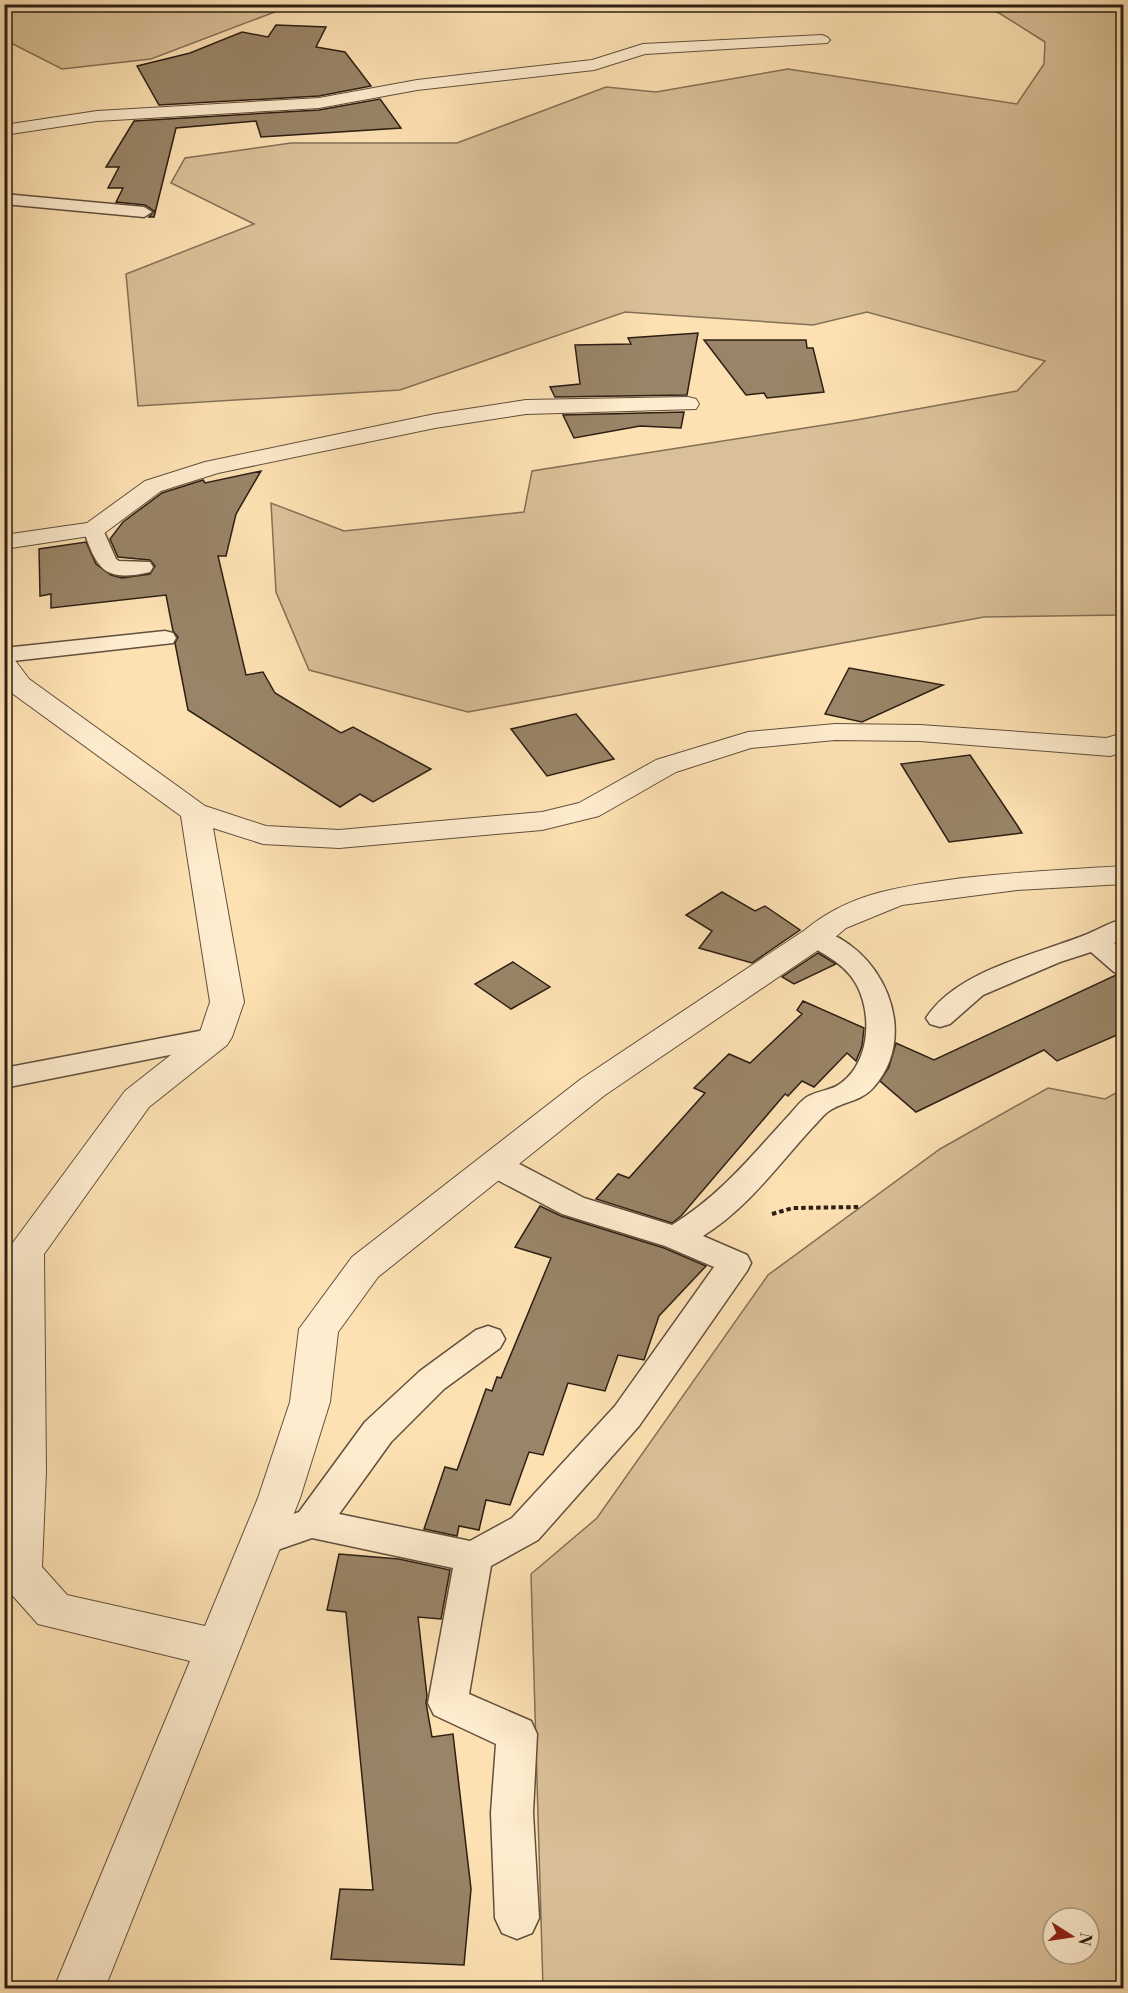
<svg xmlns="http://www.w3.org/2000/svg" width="1128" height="1993" font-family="'Libre Bodoni',serif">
  <rect width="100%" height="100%" fill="#fde1b3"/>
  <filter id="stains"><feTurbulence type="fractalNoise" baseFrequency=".00333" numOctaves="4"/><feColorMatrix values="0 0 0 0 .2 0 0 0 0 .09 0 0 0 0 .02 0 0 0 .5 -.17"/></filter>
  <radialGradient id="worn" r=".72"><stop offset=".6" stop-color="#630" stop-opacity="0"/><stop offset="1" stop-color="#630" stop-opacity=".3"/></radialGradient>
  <g fill="#dac098" stroke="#847056" stroke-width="1.5" fill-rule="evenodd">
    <path d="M5 4H293V5L151 59 62 69 5 40Z"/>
    <path d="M979 5H1123V615L984 617 468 712 309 670 276 592 271 503 344 531 524 512 532 471 856 420 1017 391 1045 361 867 312 813 325 625 312 400 390 138 406 126 274 254 224 171 183 185 158 291 143H457L606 87 656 92 788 69 1017 104 1044 64 1045 42 999 13Z"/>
    <path d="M1048 1088 1105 1099 1123 1089V1988H543L531 1574 597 1518 768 1275 940 1149ZM1053 1918H1089V1954H1053Z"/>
  </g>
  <g fill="#998467" stroke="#2d1f14" stroke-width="1.5">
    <path d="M276 25 326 27 316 47 345 52 371 86 319 96 159 105 137 66 190 53 242 32 268 37Z"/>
    <path d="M380 99 401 128 261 137 256 121 176 128 154 217H149L154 211 145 205 116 202 123 188H108L119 167H106L134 121 319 110Z"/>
    <path d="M698 333 687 395 555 397 550 387 580 384 575 345 631 344 628 338Z"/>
    <path d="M704 340H806L807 348H813L824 392 767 398 764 393 746 395Z"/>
    <path d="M684 412 681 428 640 426 574 438 563 415Z"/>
    <path d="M261 471 236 514 226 556H218L246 675 263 672 275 693 341 733 353 727 431 769 373 802 360 794 340 807 188 710 175 643 178 637 173 631 166 595 51 608V594L40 596 39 549 86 542 96 564 111 575 122 578 150 574 155 566 150 560 118 557 110 539 123 522 162 493 203 480 205 483Z"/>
    <path d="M849 668 943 685 862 722 825 714Z"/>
    <path d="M576 714 614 759 547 776 511 729Z"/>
    <path d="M970 755 1017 825 1022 833 949 842 901 764Z"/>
    <path d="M722 892 755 911 765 906 800 930 752 963 699 948 712 931 686 915Z"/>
    <path d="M818 953 836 964 794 984 782 977Z"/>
    <path d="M513 962 550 987 511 1009 475 984Z"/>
    <path d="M1116 975 1124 977V1032L1057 1061 1044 1050 916 1112 880 1081 889 1067 896 1043 934 1060Z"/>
    <path d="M803 1001 864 1028 862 1046 856 1061 847 1053 814 1087 802 1081 788 1096 785 1094 681 1216 672 1223 596 1199 618 1174 629 1178 705 1093 694 1088 729 1054 750 1063 802 1014 797 1010Z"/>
    <path d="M540 1206 561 1216 664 1248 706 1266 659 1316 644 1360 618 1355 605 1391 568 1383 543 1455 529 1452 510 1505 486 1500 479 1530 459 1526 457 1536 424 1529 445 1467 457 1470 486 1389 492 1391 497 1377 501 1378 551 1258 515 1247Z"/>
    <path d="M339 1554 399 1559 450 1570 441 1619 418 1617 427 1696 426 1703 432 1737 453 1734 471 1889 464 1965 331 1959 340 1889 373 1890 346 1612 327 1610Z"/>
  </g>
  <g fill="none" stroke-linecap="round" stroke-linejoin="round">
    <g stroke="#61503c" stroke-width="3">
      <g id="service">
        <path d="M4 194 144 207 152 212 144 217 4 204Z"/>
        <path d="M94 523 101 525 116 559 119 561 150 562 153 567 150 572C103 583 97 568 83 529L87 525Z"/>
        <path d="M165 631 173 633 176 638 173 643 4 662V648Z"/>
        <path d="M1124 919V938L1114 943 1124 951V975L1114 972 1091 952 1060 962 983 995 950 1024 940 1027 930 1024 926 1018C957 970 1035 955 1085 935 1098 930 1110 922 1124 919Z"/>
        <path d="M816 929C882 945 922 1034 873 1088 860 1102 844 1101 829 1111 823 1115 818 1122 813 1127 777 1166 748 1208 703 1236L747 1255 751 1263 747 1271 639 1426 538 1540 491 1566 469 1694 531 1721 537 1734 533 1813 539 1918 532 1933 517 1939 502 1933 495 1918 491 1813 496 1744 434 1715 428 1703 453 1568 312 1538 263 1555 250 1551 244 1540 250 1529 299 1512 365 1422 420 1371 476 1330 488 1326 500 1330 505 1339 500 1348 444 1389 391 1442 339 1514 470 1541 512 1518 615 1406 714 1267 665 1246 562 1214 484 1173 479 1165 484 1157 495 1154 506 1157 584 1198 672 1225C722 1194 752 1155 791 1113 797 1106 803 1098 811 1095 821 1090 833 1090 841 1083 872 1061 874 1004 850 975 839 961 821 953 806 943L802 937 806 931Z"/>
        <path d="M215 1028 225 1030 230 1037 225 1044 4 1088V1068Z"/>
      </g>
    </g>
    <g stroke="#61503c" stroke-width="2">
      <g id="minor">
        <path d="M822 35 827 37 830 40 827 43 645 54 594 70 417 90 319 108 97 121 4 135V125L97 111 319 98 417 80 592 60 643 44Z"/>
        <path d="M688 397 696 399 699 404 696 409 526 414 435 428 218 473 161 491 103 534 4 549V535L87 523 145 481 205 462 435 414 526 400Z"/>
        <path d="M4 657 14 659 29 679 205 806 266 826 339 830 542 812 579 803 656 760 748 732 835 724 920 725 1106 738 1124 733V752L1110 756 920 741 835 740 751 748 676 772 599 816 542 830 339 848 263 844 213 828 244 1002 232 1037 227 1045 149 1107 44 1254 46 1471 42 1567 67 1595 205 1626 258 1498 290 1402 299 1329 352 1257 581 1079 805 930C852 891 905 886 963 878 1017 872 1070 869 1124 866V884L1017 890 902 905 846 928 827 944 605 1095 378 1277 338 1332 330 1402 300 1498 105 1988H54L190 1661 38 1624 4 1586 6 1252 125 1091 200 1032 210 1002 181 816 9 691 4 684Z"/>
      </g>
    </g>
    <path stroke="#2d1f14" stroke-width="4" stroke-dasharray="4.5 3" stroke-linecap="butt" d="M772 1214 793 1208 860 1207"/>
    <use href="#service" fill="#feecce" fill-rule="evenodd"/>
    <use href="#minor" fill="#feecce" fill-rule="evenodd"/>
  </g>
  <rect width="1128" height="1993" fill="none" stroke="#fde1b3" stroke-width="24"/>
  <rect x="6" y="6" width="1116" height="1981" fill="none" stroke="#2d1f14" stroke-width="3"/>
  <rect x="12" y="12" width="1104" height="1969" fill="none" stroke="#2d1f14" stroke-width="1.5"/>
  <g transform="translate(1071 1936) rotate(102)"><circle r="28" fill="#feecce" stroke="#aa9a84" stroke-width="1.5"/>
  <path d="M0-4.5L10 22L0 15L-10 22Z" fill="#8f2418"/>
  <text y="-9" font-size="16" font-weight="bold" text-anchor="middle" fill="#2d1f14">N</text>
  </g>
  <rect width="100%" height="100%" filter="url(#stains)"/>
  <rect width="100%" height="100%" fill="url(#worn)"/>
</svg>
